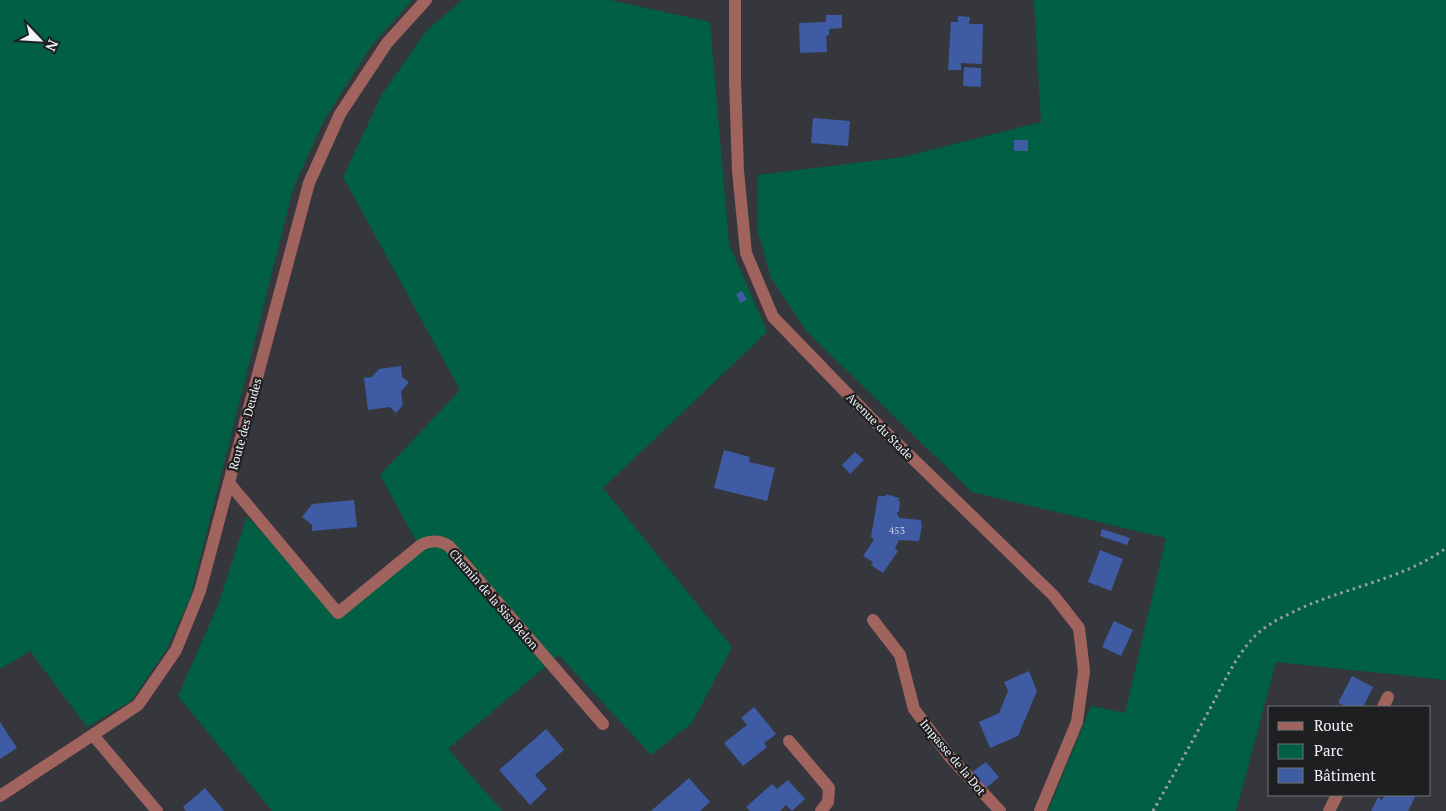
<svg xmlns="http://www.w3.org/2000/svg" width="1446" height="811" font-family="'PT Serif',serif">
  <rect width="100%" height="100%" fill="#35373d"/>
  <g fill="#015f43">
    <path d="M0 0H412L372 45 324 120 293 189 190 598 167 649 131 701 87 727 30 651 0 669Z"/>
    <path d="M462 0H610L710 22 729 244 767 332 603 488 732 647 692 723 651 755 559 655 448 749 502 811H272L178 696 218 605 247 516 333 611 417 543 380 475 460 390 343 177 381 96 426 31Z"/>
    <path d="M1034 0H1446V680L1276 662 1236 811H1048L1091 706 1125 713 1166 538 972 492 807 332 771 278 757 229 758 175 903 157 1041 122Z"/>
  </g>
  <g fill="#3f5ba3">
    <path d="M826 15H842V28L829 29V35L826 36 827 52 800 53 799 23 826 22Z"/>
    <path d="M958 16 970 17 969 24H983L982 64 961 63V70H948L951 22H958Z"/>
    <path d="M964 67 981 68V87L963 86Z"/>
    <path d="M813 118 850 121 848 146 811 143Z"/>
    <rect x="1014" y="140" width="14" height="11"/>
    <path d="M742 291 747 300 740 303 736 294Z"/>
    <path d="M401 366 402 377 409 382 401 392 403 405 396 413 390 407 368 410 364 378 372 377 379 369Z"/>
    <path d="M724 450 750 457 749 462 775 468 767 501 714 488Z"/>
    <path d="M855 452 864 460 850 474 842 465Z"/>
    <path d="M886 494 899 498 898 501H900L899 512H897V514L900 518 921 520V525H922L919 541 899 540 895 548 898 551 883 573 871 565 873 562 863 556 874 540 871 537 878 496H886Z"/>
    <path d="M354 500 357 527 312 531V525L302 517 312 504Z"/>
    <path d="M1102 529 1130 538 1127 545 1100 536Z"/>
    <path d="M1100 550 1123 559 1111 591 1088 582Z"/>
    <path d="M1114 621 1133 630 1121 656 1102 647Z"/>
    <path d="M1029 671 1037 691 1018 736 990 748 979 722 999 713 1008 691 1004 682Z"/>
    <path d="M1352 676 1373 687 1363 707H1347L1338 703Z"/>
    <path d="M754 707 776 734 764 743 767 747 743 766 724 743 747 725 741 718Z"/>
    <path d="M0 722 17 748 0 759Z"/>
    <path d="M546 729 564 750 535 775 547 789 530 805 499 770Z"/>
    <path d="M986 762 999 777 986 788 972 772Z"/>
    <path d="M689 778 710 802 700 811H651Z"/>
    <path d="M788 780 805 799 792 811 786 805 780 811H750L746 807 772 784 777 789Z"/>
    <path d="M205 788 224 811H186L183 807Z"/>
    <path d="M1385 795H1416L1408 811H1371L1378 797 1382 800Z"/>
  </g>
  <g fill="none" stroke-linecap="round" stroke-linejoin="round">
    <path stroke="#9b9da2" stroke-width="3" stroke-dasharray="2.5 4" stroke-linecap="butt" d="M1153 811C1173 776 1193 740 1212 705 1224 682 1236 656 1254 637 1264 627 1276 620 1289 614 1339 588 1401 581 1446 548"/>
    <g stroke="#a1635d" stroke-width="12">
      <path d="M735 0V80L738 171 746 253 773 317 868 415 1054 596 1079 628 1084 671 1077 722 1040 811"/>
      <path d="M229 483 338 613 421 545C431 540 439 540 449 546L603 724"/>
      <path d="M873 620 900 655 914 709 950 757 1000 811"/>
      <path d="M1383 707 1388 697"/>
      <path d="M93 735 157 811"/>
      <path d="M789 741 829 788 828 802 821 811"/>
      <path d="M0 796 138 705 176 650 200 591 309 183 340 114 387 43 426 0"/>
      <path d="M1329 811 1337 795"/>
    </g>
  </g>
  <g text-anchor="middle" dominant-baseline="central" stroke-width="4.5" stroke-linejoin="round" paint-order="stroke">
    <g font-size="10" fill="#c4cde2">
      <text x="897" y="530">453</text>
    </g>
    <g font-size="12" fill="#f1f3f7" stroke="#1d1f21">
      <text transform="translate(245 424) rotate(-75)">Route des Deudes</text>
      <text transform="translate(880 426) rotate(45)">Avenue du Stade</text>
      <text transform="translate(494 599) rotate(49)">Chemin de la Sisa Belon</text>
      <text transform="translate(953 757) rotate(50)">Impasse de la Dot</text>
    </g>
  </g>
  <rect x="1268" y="706" width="162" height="90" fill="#1d1f21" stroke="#727477"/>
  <rect x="1278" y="722" width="25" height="8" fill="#a1635d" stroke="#727477"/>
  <text x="1314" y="731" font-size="15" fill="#f1f3f7">Route</text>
  <rect x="1278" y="744" width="25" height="15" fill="#015f43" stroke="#727477"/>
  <text x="1314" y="756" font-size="15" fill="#f1f3f7">Parc</text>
  <rect x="1278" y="768" width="25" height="15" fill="#3f5ba3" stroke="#727477"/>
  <text x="1314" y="781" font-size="15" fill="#f1f3f7">Bâtiment</text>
  <g transform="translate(40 40) rotate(115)" stroke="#1d1f21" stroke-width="4" paint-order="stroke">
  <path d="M0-4L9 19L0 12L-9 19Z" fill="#f1f3f7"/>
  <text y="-8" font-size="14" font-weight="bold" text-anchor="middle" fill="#f1f3f7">N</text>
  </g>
</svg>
